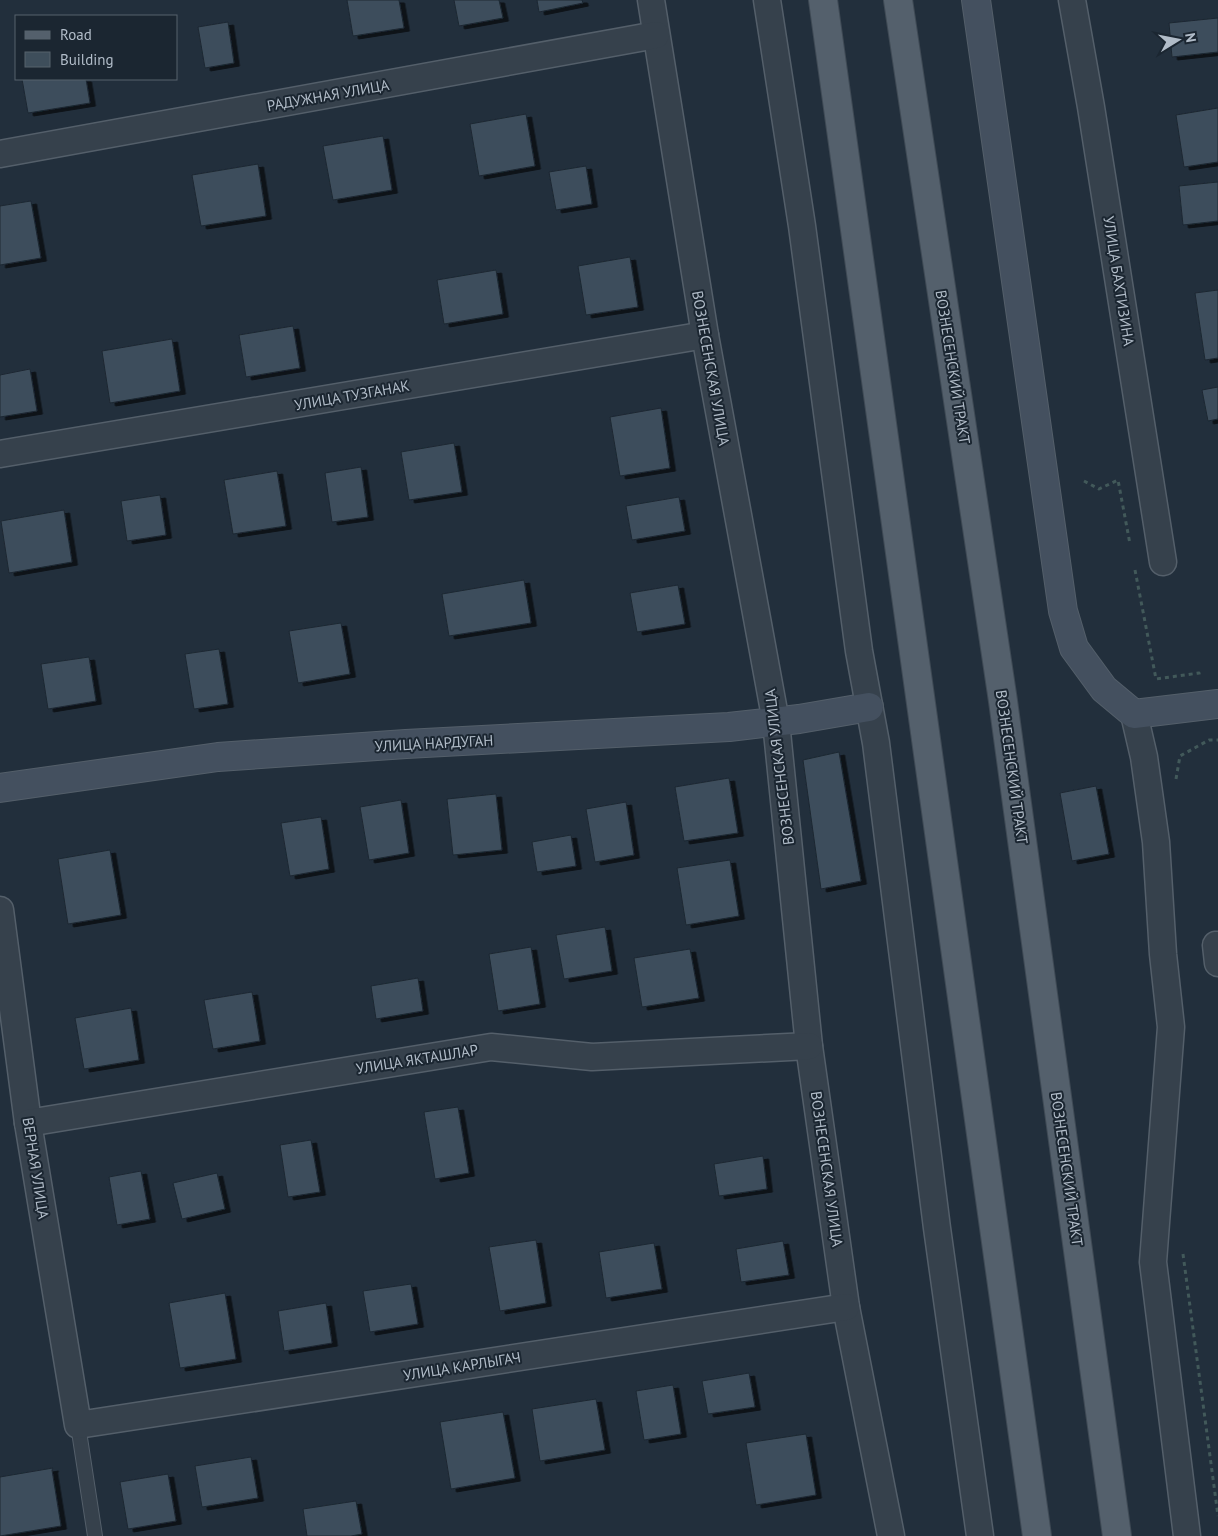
<svg xmlns="http://www.w3.org/2000/svg" width="1218" height="1536" font-family="'PT Sans',sans-serif">
  <defs>
    <filter id="shadow"><feDropShadow dx="5.5" dy="3" stdDeviation="0" flood-color="#0009"/></filter>
  </defs>
  <rect width="100%" height="100%" fill="#222f3c"/>
  <g fill="#3e4e5b" stroke="#1d2833" filter="url(#shadow)">
    <path d="M347 0H399L404 28 353 36Z"/>
    <path d="M454 0H499L503 18 459 26Z"/>
    <path d="M537 0H582L583 3 539 12Z"/>
    <path d="M1218 18V52L1172 57 1169 23Z"/>
    <path d="M228 22 234 63 205 68 198 27Z"/>
    <path d="M22 79H86L90 103 28 113Z"/>
    <path d="M1218 108V162L1184 167 1176 115Z"/>
    <path d="M526 114 535 166 479 176 470 124Z"/>
    <path d="M383 136 392 190 333 200 323 146Z"/>
    <path d="M258 164 266 216 201 226 192 175Z"/>
    <path d="M586 166 592 204 556 210 549 172Z"/>
    <path d="M1218 182V221L1183 225 1179 186Z"/>
    <path d="M31 201 41 258 0 265V206Z"/>
    <path d="M630 257 638 307 586 315 578 266Z"/>
    <path d="M496 270 503 314 444 324 437 280Z"/>
    <path d="M1218 290V358L1205 360 1195 293Z"/>
    <path d="M293 326 300 368 246 377 239 335Z"/>
    <path d="M172 339 180 391 110 403 102 351Z"/>
    <path d="M30 369 37 411 0 417V375Z"/>
    <path d="M1218 387V419L1208 421 1202 390Z"/>
    <path d="M661 408 670 468 620 476 610 417Z"/>
    <path d="M454 443 462 492 409 500 401 452Z"/>
    <path d="M361 467 368 517 332 522 325 473Z"/>
    <path d="M277 471 286 526 233 534 224 480Z"/>
    <path d="M160 495 166 535 127 541 121 501Z"/>
    <path d="M679 497 685 531 632 540 626 506Z"/>
    <path d="M64 510 72 562 9 573 1 521Z"/>
    <path d="M524 580 531 623 449 636 442 594Z"/>
    <path d="M678 585 685 624 637 632 630 593Z"/>
    <path d="M341 623 350 674 298 683 289 631Z"/>
    <path d="M219 649 228 704 194 709 185 654Z"/>
    <path d="M89 657 96 701 48 709 41 664Z"/>
    <path d="M839 752 861 881 821 889 803 760Z"/>
    <path d="M729 778 738 833 684 841 675 787Z"/>
    <path d="M1096 786 1109 854 1072 861 1060 793Z"/>
    <path d="M496 794 502 850 453 855 447 799Z"/>
    <path d="M401 800 409 853 369 860 360 807Z"/>
    <path d="M626 802 634 855 595 862 586 809Z"/>
    <path d="M321 817 329 869 290 876 281 823Z"/>
    <path d="M571 835 576 866 537 872 532 842Z"/>
    <path d="M110 850 121 915 68 924 58 859Z"/>
    <path d="M730 860 739 916 686 925 677 868Z"/>
    <path d="M605 927 612 971 564 979 556 935Z"/>
    <path d="M531 947 540 1004 498 1011 489 954Z"/>
    <path d="M690 949 699 998 642 1007 634 958Z"/>
    <path d="M418 978 423 1011 376 1019 371 986Z"/>
    <path d="M252 992 260 1041 213 1049 204 1000Z"/>
    <path d="M131 1008 139 1060 84 1069 75 1018Z"/>
    <path d="M458 1107 469 1173 435 1179 424 1112Z"/>
    <path d="M311 1140 320 1192 288 1197 280 1145Z"/>
    <path d="M763 1156 767 1189 719 1196 714 1164Z"/>
    <path d="M141 1171 150 1219 117 1225 109 1177Z"/>
    <path d="M217 1173 225 1209 182 1219 173 1183Z"/>
    <path d="M536 1240 546 1303 500 1311 489 1247Z"/>
    <path d="M783 1241 789 1275 741 1282 736 1249Z"/>
    <path d="M654 1243 662 1289 606 1298 599 1252Z"/>
    <path d="M411 1284 418 1324 370 1332 363 1291Z"/>
    <path d="M225 1293 236 1359 180 1368 169 1303Z"/>
    <path d="M326 1303 332 1343 284 1351 278 1311Z"/>
    <path d="M749 1373 755 1407 708 1414 702 1381Z"/>
    <path d="M673 1385 681 1434 644 1440 636 1391Z"/>
    <path d="M596 1399 605 1450 540 1461 532 1409Z"/>
    <path d="M503 1412 515 1478 451 1489 440 1422Z"/>
    <path d="M806 1434 816 1495 756 1505 746 1443Z"/>
    <path d="M251 1457 258 1498 202 1507 195 1466Z"/>
    <path d="M53 1468 52 1470 61 1526 0 1536V1477Z"/>
    <path d="M168 1474 176 1521 128 1529 120 1482Z"/>
    <path d="M356 1501 362 1534 351 1536H307L303 1509Z"/>
  </g>
  <g fill="none" stroke-linecap="round" stroke-linejoin="round">
    <g stroke="#545f6a" stroke-width="16">
      <path id="lane" d="M78 1425 95 1536"/>
    </g>
    <g stroke="#545f6a" stroke-width="29">
      <g id="street">
        <path d="M651 0 705 335 776 722 809 1046 846 1307 891 1536"/>
        <path d="M767 0 802 226 859 651 876 743 937 1228 980 1536"/>
        <path d="M1072 0 1091 107 1163 562"/>
        <path d="M0 154 656 35"/>
        <path d="M0 454 705 335"/>
        <path d="M1134 714 1144 757 1156 842 1163 954 1171 1027 1153 1262 1187 1536"/>
        <path d="M0 910 28 1123 78 1425 846 1307"/>
        <path d="M1216 945 1218 963"/>
        <path d="M28 1123 491 1047 592 1057 809 1046"/>
      </g>
    </g>
    <g stroke="#545f6a" stroke-width="30">
      <g id="secondary">
        <path d="M976 0 1063 611 1074 648 1104 689 1134 714 1218 704"/>
        <path d="M0 788 218 757 406 744 729 727 799 719 869 707"/>
      </g>
    </g>
    <g stroke="#3f4a55" stroke-width="30">
      <g id="primary">
        <path d="M823 0 1037 1536"/>
        <path d="M898 0 1003 701 1117 1536"/>
      </g>
    </g>
    <g stroke="#42595a" stroke-width="3" stroke-dasharray="4 4" stroke-linecap="butt">
      <path d="M1084 481 1099 489 1118 480 1130 544"/>
      <path d="M1135 570 1156 679 1199 673 1200 678"/>
      <path d="M1176 779 1180 756 1209 740H1218"/>
      <path d="M1183 1254 1218 1516"/>
    </g>
    <use href="#lane" stroke="#36414c" stroke-width="14"/>
    <use href="#street" stroke="#36414c" stroke-width="26"/>
    <use href="#secondary" stroke="#44505f" stroke-width="28"/>
    <use href="#primary" stroke="#54606c" stroke-width="28"/>
  </g>
  <g text-anchor="middle" dominant-baseline="central" stroke-width="4" stroke-linejoin="round" paint-order="stroke">
    <g font-size="15" fill="#b1bcc8" stroke="#1b2631">
      <text transform="translate(328 95) rotate(-10)">РАДУЖНАЯ УЛИЦА</text>
      <text transform="translate(1119 281) rotate(81)">УЛИЦА БАХТИЗИНА</text>
      <text transform="translate(953 367) rotate(81)">ВОЗНЕСЕНСКИЙ ТРАКТ</text>
      <text transform="translate(711 368) rotate(80)">ВОЗНЕСЕНСКАЯ УЛИЦА</text>
      <text transform="translate(352 395) rotate(-10)">УЛИЦА ТУЗГАНАК</text>
      <text transform="translate(434 743) rotate(-3)">УЛИЦА НАРДУГАН</text>
      <text transform="translate(779 767) rotate(-97)">ВОЗНЕСЕНСКАЯ УЛИЦА</text>
      <text transform="translate(1012 767) rotate(82)">ВОЗНЕСЕНСКИЙ ТРАКТ</text>
      <text transform="translate(417 1059) rotate(-9)">УЛИЦА ЯКТАШЛАР</text>
      <text transform="translate(36 1168) rotate(81)">ВЕРНАЯ УЛИЦА</text>
      <text transform="translate(827 1169) rotate(82)">ВОЗНЕСЕНСКАЯ УЛИЦА</text>
      <text transform="translate(1067 1169) rotate(82)">ВОЗНЕСЕНСКИЙ ТРАКТ</text>
      <text transform="translate(462 1366) rotate(-9)">УЛИЦА КАРЛЫГАЧ</text>
    </g>
  </g>
  <rect x="15" y="15" width="162" height="65" fill="#1b2631" stroke="#57626d"/>
  <rect x="25" y="31" width="25" height="8" fill="#54606c" stroke="#57626d"/>
  <text x="60" y="40" font-size="15" fill="#b1bcc8">Road</text>
  <rect x="25" y="52" width="25" height="15" fill="#3e4e5b" stroke="#57626d"/>
  <text x="60" y="65" font-size="15" fill="#b1bcc8">Building</text>
  <g transform="translate(1178 40) rotate(80)" stroke="#1b2631" stroke-width="4" paint-order="stroke">
  <path d="M0-4L9 19L0 12L-9 19Z" fill="#b1bcc8"/>
  <text y="-8" font-size="14" font-weight="bold" text-anchor="middle" fill="#b1bcc8">N</text>
  </g>
</svg>
